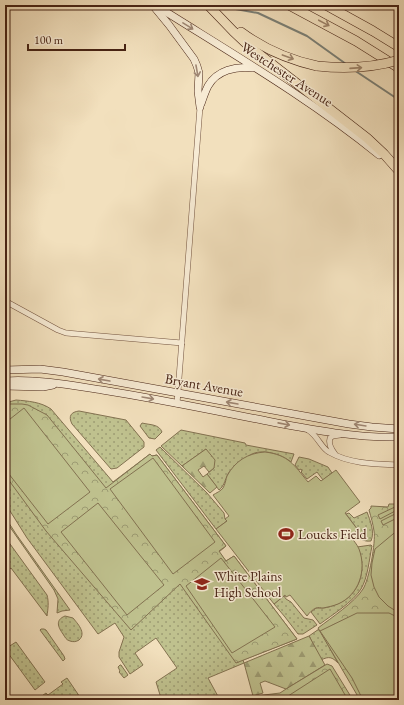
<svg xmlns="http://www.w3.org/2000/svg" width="404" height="705" font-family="'EB Garamond',serif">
  <defs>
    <pattern id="grass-dots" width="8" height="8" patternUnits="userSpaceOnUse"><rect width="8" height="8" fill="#bfc18e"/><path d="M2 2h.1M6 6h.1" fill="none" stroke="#9d9c73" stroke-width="1.8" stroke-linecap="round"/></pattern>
    <pattern id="forest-firs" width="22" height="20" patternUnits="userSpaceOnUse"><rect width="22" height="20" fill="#bfc18e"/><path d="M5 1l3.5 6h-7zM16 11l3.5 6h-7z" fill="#9d9c73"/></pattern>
    <pattern id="park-crowns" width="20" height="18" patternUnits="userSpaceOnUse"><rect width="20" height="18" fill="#bfc18e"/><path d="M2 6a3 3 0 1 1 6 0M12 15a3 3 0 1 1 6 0" fill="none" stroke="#9d9c73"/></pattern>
  </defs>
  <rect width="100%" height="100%" fill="#f2e0bd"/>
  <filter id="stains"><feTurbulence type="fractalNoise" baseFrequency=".005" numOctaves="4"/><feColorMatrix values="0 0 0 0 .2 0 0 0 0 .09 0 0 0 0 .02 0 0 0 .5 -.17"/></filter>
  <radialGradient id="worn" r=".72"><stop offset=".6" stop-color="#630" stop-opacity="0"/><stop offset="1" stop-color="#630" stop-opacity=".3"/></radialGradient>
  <g fill="url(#grass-dots)" stroke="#837251">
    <path d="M16 400C28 401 41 402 51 409L113 482 150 454 152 456 157 455 226 546 219 552 226 561 234 556 297 639 243 660 244 663 208 678 220 700H161V698L156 682 177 668 156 638 135 653 143 665 130 674 119 657V652L124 637 115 623 98 634 27 538 5 503V403Z"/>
    <path d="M79 411 126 420 144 442V447L117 468 111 469 72 424C68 416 71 412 79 411Z"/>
    <path d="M142 423C150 425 159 424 162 432L155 439 149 438 140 426Z"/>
    <path d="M181 430 245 443 246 445 294 454 291 462C281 454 262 448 250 455 246 457 243 461 240 463 237 466 232 468 230 471 225 477 225 486 219 490L207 474 214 468 206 449 182 466 161 446Z"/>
    <path d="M160 447 207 493 224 513 225 519 227 521 216 529 156 450Z"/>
    <path d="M299 457 309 459 328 467 332 473 323 480 317 472 307 479 301 472 302 471 301 469 299 470 295 465Z"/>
    <path d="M367 512C370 520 375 532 371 541 363 542 359 538 354 533L358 530 346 514 349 513 354 518Z"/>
    <path d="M5 517 16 534 70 610 62 611 57 613 58 599 54 590 5 520Z"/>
    <path d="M5 537 47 595C49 602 48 609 47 616L11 568 6 572 9 576 5 579Z"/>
    <path d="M371 545 372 546C369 560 368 577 361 589 353 602 332 615 320 624L311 612C313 611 314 609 316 608 318 608 320 608 322 608 327 608 332 606 337 604 360 595 368 568 357 547Z"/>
    <path d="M284 596 286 599 291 602 304 618 313 620 317 625 303 634H298L285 617 274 604Z"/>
    <path d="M65 616 73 618C77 623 87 633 79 640 76 642 73 642 70 641 66 640 65 637 63 634 58 627 55 620 65 616Z"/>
    <path d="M41 629H44L46 630 64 656 65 659 63 661 40 630Z"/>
    <path d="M319 629 338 663C332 657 329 656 321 660L309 636Z"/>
    <path d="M16 642 45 682 35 690 5 649Z"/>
    <path d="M120 665H121L128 675 124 678 119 672 120 671 118 667Z"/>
    <path d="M67 678 82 700H41L39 698 46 693 48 695 63 684 61 682Z"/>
  </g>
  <g fill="url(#forest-firs)" stroke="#837251">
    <path d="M206 449 215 460 214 468 209 472 204 466 198 470 203 477 207 474 217 487 210 493 182 466Z"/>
    <path d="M309 636 325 665 286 689 265 681 260 683 263 693 253 696 244 663Z"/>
  </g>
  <g fill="url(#park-crowns)" stroke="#837251">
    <path d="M10 404H22L28 405 47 415 106 488 150 454 152 456 157 455 226 546 219 551 226 561 234 556 297 639 236 663 180 584 131 630 46 531 5 475V406Z"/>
    <path d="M389 504H399V700H360L318 628C331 618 355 602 363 589 369 580 376 542 374 531 373 524 371 517 369 510L371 508V506L388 507Z"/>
    <path d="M327 664 332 666 353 700H224L280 693 286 689Z"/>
  </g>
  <g fill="#bfc18e" stroke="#837251">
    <path d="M24 408 90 492 48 524 5 469V423Z"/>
    <path d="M265 452C289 455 294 465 308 482L316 476 321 481 336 470 360 502 345 513 358 530 350 536C353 540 357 544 359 549 367 570 359 595 338 604 333 606 328 607 323 608 321 608 318 607 316 608 313 609 309 613 307 616L290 595 286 597 285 595 274 604 216 529 227 521 225 519 229 516 213 495C216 493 221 491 223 488 225 485 226 479 227 476 235 461 248 453 265 452Z"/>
    <path d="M153 458 215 542 173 574 110 489Z"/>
    <path d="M98 503 164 585 127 615 61 532Z"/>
    <path d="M397 506 399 509 380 519 378 515Z"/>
    <path d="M399 512V517L383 525 381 521Z"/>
    <path d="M399 529V613L388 606 379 597 374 587 371 575 372 563 375 549Z"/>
    <path d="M221 558 275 627 232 653 186 586Z"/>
    <path d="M357 613H389L399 618V699L398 700H363L352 678 320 631Z"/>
    <path d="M330 669 348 700H286L285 698Z"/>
  </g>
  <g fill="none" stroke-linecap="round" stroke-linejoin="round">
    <g stroke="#7a7f76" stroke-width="2">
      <path d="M189 5 201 8"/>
      <path d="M230 8 258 13 307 36 346 64"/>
      <path d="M354 70 399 100"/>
    </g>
    <g stroke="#72523e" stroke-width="6">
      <g id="minor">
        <path d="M5 301 58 330 66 333 182 343"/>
        <path d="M177 404 200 107"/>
        <path d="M308 430C318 436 321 448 329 452 350 464 375 464 399 465"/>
        <path d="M335 454C331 449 328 444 330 438L333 436 340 435"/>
      </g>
    </g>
    <g stroke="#472314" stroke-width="8">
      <g id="secondary">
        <path d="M155 5C231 53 309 98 379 155"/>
        <path d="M155 8 169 25 194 59 197 66 199 73 198 91 200 107"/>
        <path d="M201 104C203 98 205 92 208 86 217 70 236 66 253 68"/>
        <path d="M5 370 40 369 63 372 349 424 372 427 399 429"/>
        <path d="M5 381C38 379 70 385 102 390 159 399 216 411 272 422 314 430 356 438 399 437"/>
        <path d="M5 386 43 387 53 385"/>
      </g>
    </g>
    <g stroke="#472314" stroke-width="10">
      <g id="motorway">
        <path d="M208 5 233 31 250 47 367 138 384 154 399 171"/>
        <path d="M289 5 356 41 399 68"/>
        <path d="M326 5 373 31 399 47"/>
        <path d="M241 32C264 49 290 60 317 66"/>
      </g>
    </g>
    <use href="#minor" stroke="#f7ebd4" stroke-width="5"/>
    <use href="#secondary" stroke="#f7ebd4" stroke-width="7"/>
    <use href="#motorway" stroke="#f2e0bd" stroke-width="9"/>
    <g stroke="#472314" stroke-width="10" stroke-linecap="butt">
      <path id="motorway-bridge" d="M317 66C345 69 372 68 399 60"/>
    </g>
    <use href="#motorway-bridge" stroke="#f2e0bd" stroke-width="9"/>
  </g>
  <defs><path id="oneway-shaft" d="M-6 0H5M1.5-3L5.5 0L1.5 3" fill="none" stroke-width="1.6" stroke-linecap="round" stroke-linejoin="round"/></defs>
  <g stroke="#9c8268">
    <use href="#oneway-shaft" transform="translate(324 23) rotate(28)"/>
    <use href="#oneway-shaft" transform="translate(288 57) rotate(20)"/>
    <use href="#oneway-shaft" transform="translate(356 68) rotate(-4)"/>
  </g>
  <g stroke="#9f8774">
    <use href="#oneway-shaft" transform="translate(188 26) rotate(32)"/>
    <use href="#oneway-shaft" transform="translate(197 71) rotate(80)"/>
    <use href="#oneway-shaft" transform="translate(104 380) rotate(-170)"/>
    <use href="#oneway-shaft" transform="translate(148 398) rotate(10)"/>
    <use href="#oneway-shaft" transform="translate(232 403) rotate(-170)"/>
    <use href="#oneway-shaft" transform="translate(284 424) rotate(11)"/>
    <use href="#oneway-shaft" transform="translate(360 425) rotate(-171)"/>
  </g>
  <defs>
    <g id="stadium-bare" transform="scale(1.2)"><path d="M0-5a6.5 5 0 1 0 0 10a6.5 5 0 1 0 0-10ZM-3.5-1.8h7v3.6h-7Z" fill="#8f2418" stroke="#f7ebd4" stroke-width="2.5" paint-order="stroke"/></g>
    <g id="school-bare" transform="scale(1.2)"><path d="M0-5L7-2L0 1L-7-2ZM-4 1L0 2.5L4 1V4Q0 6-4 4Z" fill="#8f2418" stroke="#f7ebd4" stroke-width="2.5" paint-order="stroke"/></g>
  </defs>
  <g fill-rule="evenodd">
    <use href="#stadium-bare" x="286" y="534"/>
    <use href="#school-bare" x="202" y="584"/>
  </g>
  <g text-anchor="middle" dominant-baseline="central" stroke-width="3" stroke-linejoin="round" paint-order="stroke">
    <g font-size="14" fill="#472314" stroke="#f7ebd4">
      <text transform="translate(287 74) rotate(33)">Westchester Avenue</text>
      <text transform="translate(204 385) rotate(10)">Bryant Avenue</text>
    </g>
    <g font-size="14" fill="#472314" stroke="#f7ebd4" text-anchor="start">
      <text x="298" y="534">Loucks Field</text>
      <text x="214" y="576">White Plains<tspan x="214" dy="16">High School</tspan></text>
    </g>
  </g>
  <rect width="404" height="705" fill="none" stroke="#f2e0bd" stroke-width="20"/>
  <rect x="6" y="6" width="392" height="693" fill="none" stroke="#472314" stroke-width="2"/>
  <rect x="10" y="10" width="384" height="685" fill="none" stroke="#472314"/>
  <path d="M28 44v6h97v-6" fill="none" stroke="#472314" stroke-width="2"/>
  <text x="34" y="44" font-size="12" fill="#472314" stroke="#f7ebd4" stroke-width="3" paint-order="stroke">100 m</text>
  <rect width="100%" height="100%" filter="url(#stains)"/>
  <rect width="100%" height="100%" fill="url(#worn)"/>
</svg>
